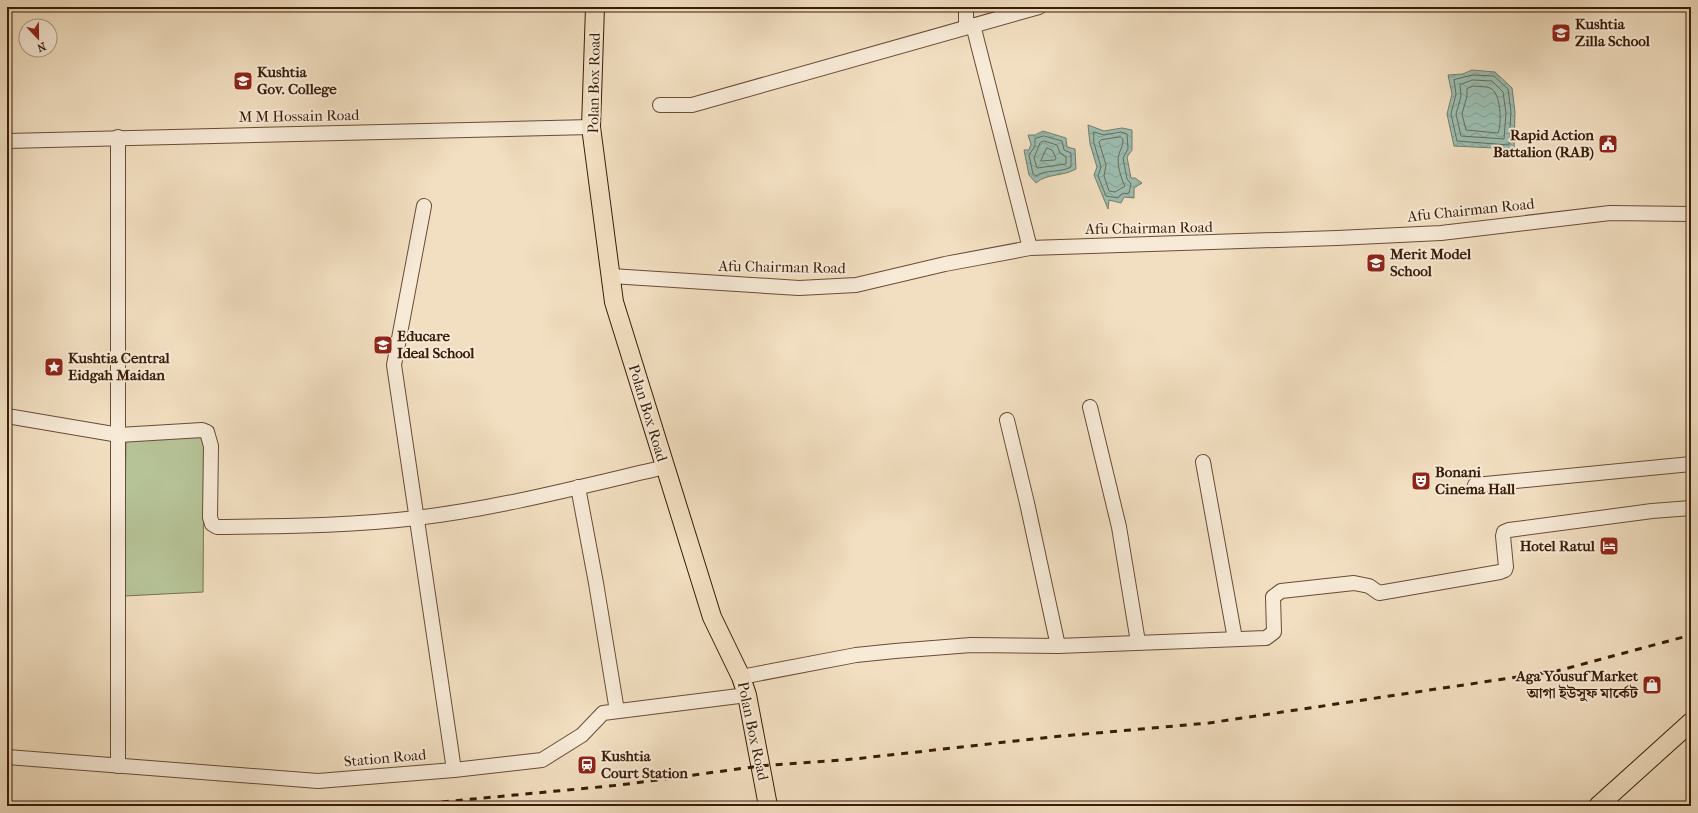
<svg xmlns="http://www.w3.org/2000/svg" width="1698" height="813" font-family="'IM FELL French Canon','Noto Serif Bengali',serif">
  <defs>
    <pattern id="water-waves" width="16" height="10" patternUnits="userSpaceOnUse"><rect width="16" height="10" fill="#9bbdb0"/><path d="M0 5q4-4 8 0t8 0" fill="none" stroke="#86a296"/></pattern>
  </defs>
  <rect width="100%" height="100%" fill="#f2dfc1"/>
  <filter id="stains"><feTurbulence type="fractalNoise" baseFrequency=".005" numOctaves="4"/><feColorMatrix values="0 0 0 0 .2 0 0 0 0 .09 0 0 0 0 .02 0 0 0 .5 -.17"/></filter>
  <radialGradient id="worn" r=".72"><stop offset=".6" stop-color="#630" stop-opacity="0"/><stop offset="1" stop-color="#630" stop-opacity=".3"/></radialGradient>
  <path fill="#b6c397" stroke="#787050" d="M204 436 203 592 124 596 126 437Z"/>
  <g fill="url(#water-waves)" stroke="#747d6d">
    <path d="M1472 70 1495 72 1512 88 1515 112 1514 149 1454 146 1447 114 1452 94 1448 75 1463 74Z"/>
    <path d="M1088 125 1104 131 1122 128 1132 130V150L1127 157 1131 178H1135L1142 183 1134 188V198L1124 197 1121 203 1109 200 1108 209 1094 175 1097 167 1090 144Z"/>
    <path d="M1043 131 1066 138 1067 147 1075 149 1076 169C1062 177 1047 173 1036 183L1029 175 1024 150H1029L1031 144 1028 135H1035Z"/>
  </g>
  <g fill="none" stroke-linecap="round" stroke-linejoin="round">
    <g stroke="#6a6c5c" stroke-width="1">
      <path d="M1473 75 1494 76 1508 89 1511 112 1509 145 1457 141 1451 114 1456 94 1454 80Z"/>
      <path d="M1473 80 1492 81 1503 92 1506 113 1504 139 1461 136 1456 114 1461 96 1460 85Z"/>
      <path d="M1474 86C1479 87 1486 86 1490 88 1501 92 1502 124 1498 133L1466 130 1462 114 1467 96V89Z"/>
      <path d="M1094 132 1104 135 1121 132 1127 134 1128 149 1123 158 1127 179 1131 184 1129 193 1122 194 1118 198 1106 196 1098 176 1101 167 1094 143Z"/>
      <path d="M1044 136 1062 141 1064 150 1071 153V167C1060 173 1046 169 1036 176L1033 174 1029 155 1035 146V139Z"/>
      <path d="M1121 137 1123 139C1123 146 1121 148 1119 154 1116 162 1121 179 1125 186L1115 192 1109 191 1104 176 1106 165 1099 142 1101 140Z"/>
      <path d="M1044 141 1057 145 1060 153 1066 157V164L1037 168 1034 158 1040 143Z"/>
      <path d="M1047 148 1052 150 1056 158 1055 160 1041 161Z"/>
    </g>
    <g stroke="#674d36" stroke-width="16">
      <g id="minor">
        <path d="M966 7V26"/>
        <path d="M973 25 1030 248"/>
        <path d="M660 105H692L1039 7"/>
        <path d="M118 137V766"/>
        <path d="M7 141 591 127"/>
        <path d="M424 206 394 365 454 770"/>
        <path d="M611 276 799 288 856 285 945 264 1030 248 1337 238 1441 233 1610 213 1691 214"/>
        <path d="M1090 407 1119 527 1138 642"/>
        <path d="M7 416 119 435 202 430 207 432 211 446 210 517 212 524 217 527C284 526 350 526 416 518 500 508 583 486 665 467"/>
        <path d="M1007 420 1027 503 1058 646"/>
        <path d="M1203 462 1235 639"/>
        <path d="M1475 485 1691 464"/>
        <path d="M578 487 596 583 617 711"/>
        <path d="M741 677 856 655 895 651 971 645 1058 646 1266 638 1274 632 1273 597 1281 591 1354 583 1369 586 1379 593 1500 572 1505 570 1506 567 1503 536 1504 532 1509 530 1652 511 1691 508"/>
        <path d="M7 757 318 781 454 770 542 760 582 735 603 713 747 695"/>
      </g>
    </g>
    <g stroke="#391c08" stroke-width="20">
      <g id="major">
        <path d="M595 7 591 127 614 302 712 617 741 677 747 695 768 806"/>
        <path d="M1598 806 1691 722"/>
      </g>
    </g>
    <use href="#minor" stroke="#f7ead7" stroke-width="14"/>
    <use href="#major" stroke="#f2dfc1" stroke-width="18"/>
    <path stroke="#391c08" stroke-width="3" stroke-dasharray="7 7" stroke-linecap="butt" d="M400 806 620 785 760 766 854 759 1051 737 1209 723 1557 671 1691 635"/>
  </g>
  <defs>
    <g id="school-square" transform="scale(1)"><rect x="-9" y="-9" width="18" height="18" rx="4" fill="#8f2418" stroke="#f7ead7"/><path d="M0-5L7-2L0 1L-7-2ZM-4 1L0 2.5L4 1V4Q0 6-4 4Z" fill="#fff"/></g>
    <g id="university-square" transform="scale(1)"><rect x="-9" y="-9" width="18" height="18" rx="4" fill="#8f2418" stroke="#f7ead7"/><path d="M0-5L7-2L0 1L-7-2ZM-4 1L0 2.5L4 1V4Q0 6-4 4Z" fill="#fff"/></g>
    <g id="civic-square" transform="scale(1)"><rect x="-9" y="-9" width="18" height="18" rx="4" fill="#8f2418" stroke="#f7ead7"/><path d="M-.6-6.5H3V-4.5H.6V-3L4-1V1h2V6H-6V1h2V-1L-.6-3ZM-1.2 2.5V6h2.4V2.5Z" fill="#fff"/></g>
    <g id="sight-square" transform="scale(1)"><rect x="-9" y="-9" width="18" height="18" rx="4" fill="#8f2418" stroke="#f7ead7"/><path d="M0-6L1.8-2.2L6-1.7L2.9 1.2L3.7 5.4L0 3.3L-3.7 5.4L-2.9 1.2L-6-1.7L-1.8-2.2Z" fill="#fff"/></g>
    <g id="theatre-square" transform="scale(1)"><rect x="-9" y="-9" width="18" height="18" rx="4" fill="#8f2418" stroke="#f7ead7"/><path d="M-5-5.5Q0-4 5-5.5V0Q5 5 0 6Q-5 5-5 0ZM-3.3-2.5H-1v1.5H-3.3ZM1-2.5H3.3v1.5H1ZM-2.8 1Q0 5.5 2.8 1Z" fill="#fff"/></g>
    <g id="hotel-square" transform="scale(1)"><rect x="-9" y="-9" width="18" height="18" rx="4" fill="#8f2418" stroke="#f7ead7"/><path d="M-6-4.5h1.5V1H6V5H4.5V3h-9V5H-6ZM-4 0a1.8 1.8 0 1 1 3.6 0ZM.5 0V-2.5h3Q6-2.5 6 0Z" fill="#fff"/></g>
    <g id="shop-square" transform="scale(1)"><rect x="-9" y="-9" width="18" height="18" rx="4" fill="#8f2418" stroke="#f7ead7"/><path d="M-5-2.5h2.3a2.7 3.5 0 0 1 5.4 0H5L5.5 6h-11ZM-1.5-2.5h3a1.5 2.3 0 0 0-3 0Z" fill="#fff"/></g>
    <g id="station-square" transform="scale(1)"><rect x="-9" y="-9" width="18" height="18" rx="4" fill="#8f2418" stroke="#f7ead7"/><path d="M-3-6H3Q5-6 5-4V2Q5 4 3 4L4.5 6H3L1.5 4h-3L-3 6H-4.5L-3 4Q-5 4-5 2V-4Q-5-6-3-6ZM-3.5-4v3h7v-3ZM-3.5 1v1.5H-2V1ZM2 1v1.5H3.5V1Z" fill="#fff"/></g>
  </defs>
  <g fill-rule="evenodd">
    <use href="#school-square" x="1561" y="33"/>
    <use href="#university-square" x="243" y="81"/>
    <use href="#civic-square" x="1608" y="144"/>
    <use href="#school-square" x="1376" y="263"/>
    <use href="#school-square" x="383" y="345"/>
    <use href="#sight-square" x="54" y="367"/>
    <use href="#theatre-square" x="1421" y="481"/>
    <use href="#hotel-square" x="1609" y="546"/>
    <use href="#shop-square" x="1652" y="685"/>
    <use href="#station-square" x="587" y="765"/>
  </g>
  <g text-anchor="middle" dominant-baseline="central" stroke-width="4" stroke-linejoin="round" paint-order="stroke">
    <g font-size="15" font-weight="bold" fill="#391c08" stroke="#f7ead7" text-anchor="start">
      <text x="1575" y="24">Kushtia<tspan x="1575" dy="17">Zilla School</tspan></text>
      <text x="257" y="72">Kushtia<tspan x="257" dy="17">Gov. College</tspan></text>
      <text x="1594" y="135" text-anchor="end">Rapid Action<tspan x="1594" dy="17">Battalion (RAB)</tspan></text>
      <text x="1390" y="254">Merit Model<tspan x="1390" dy="17">School</tspan></text>
      <text x="397" y="336">Educare<tspan x="397" dy="17">Ideal School</tspan></text>
      <text x="68" y="358">Kushtia Central<tspan x="68" dy="17">Eidgah Maidan</tspan></text>
      <text x="1435" y="472">Bonani<tspan x="1435" dy="17">Cinema Hall</tspan></text>
      <text x="1595" y="546" text-anchor="end">Hotel Ratul</text>
      <text x="1638" y="676" text-anchor="end">Aga Yousuf Market<tspan x="1638" dy="17">আগা ইউসুফ মার্কেট</tspan></text>
      <text x="601" y="756">Kushtia<tspan x="601" dy="17">Court Station</tspan></text>
    </g>
    <g font-size="15" fill="#391c08" stroke="#f7ead7">
      <text transform="translate(594 83) rotate(-89)">Polan Box Road</text>
      <text transform="translate(299 116) rotate(-1)">M M Hossain Road</text>
      <text transform="translate(1471 210) rotate(-6)">Afu Chairman Road</text>
      <text transform="translate(1149 228) rotate(-1)">Afu Chairman Road</text>
      <text transform="translate(782 267) rotate(1)">Afu Chairman Road</text>
      <text transform="translate(648 413) rotate(73)">Polan Box Road</text>
      <text transform="translate(753 731) rotate(78)">Polan Box Road</text>
      <text transform="translate(385 758) rotate(-5)">Station Road</text>
    </g>
  </g>
  <rect width="1698" height="813" fill="none" stroke="#f2dfc1" stroke-width="24"/>
  <rect x="8" y="8" width="1682" height="797" fill="none" stroke="#391c08" stroke-width="2"/>
  <rect x="12" y="12" width="1674" height="789" fill="none" stroke="#391c08"/>
  <g transform="translate(38 38) rotate(158)"><circle r="19" fill="#f7ead7" stroke="#ab9884"/>
  <path d="M0-3L7 15L0 10L-7 15Z" fill="#8f2418"/>
  <text y="-6" font-size="11" font-weight="bold" text-anchor="middle" fill="#391c08">N</text>
  </g>
  <rect width="100%" height="100%" filter="url(#stains)"/>
  <rect width="100%" height="100%" fill="url(#worn)"/>
</svg>
